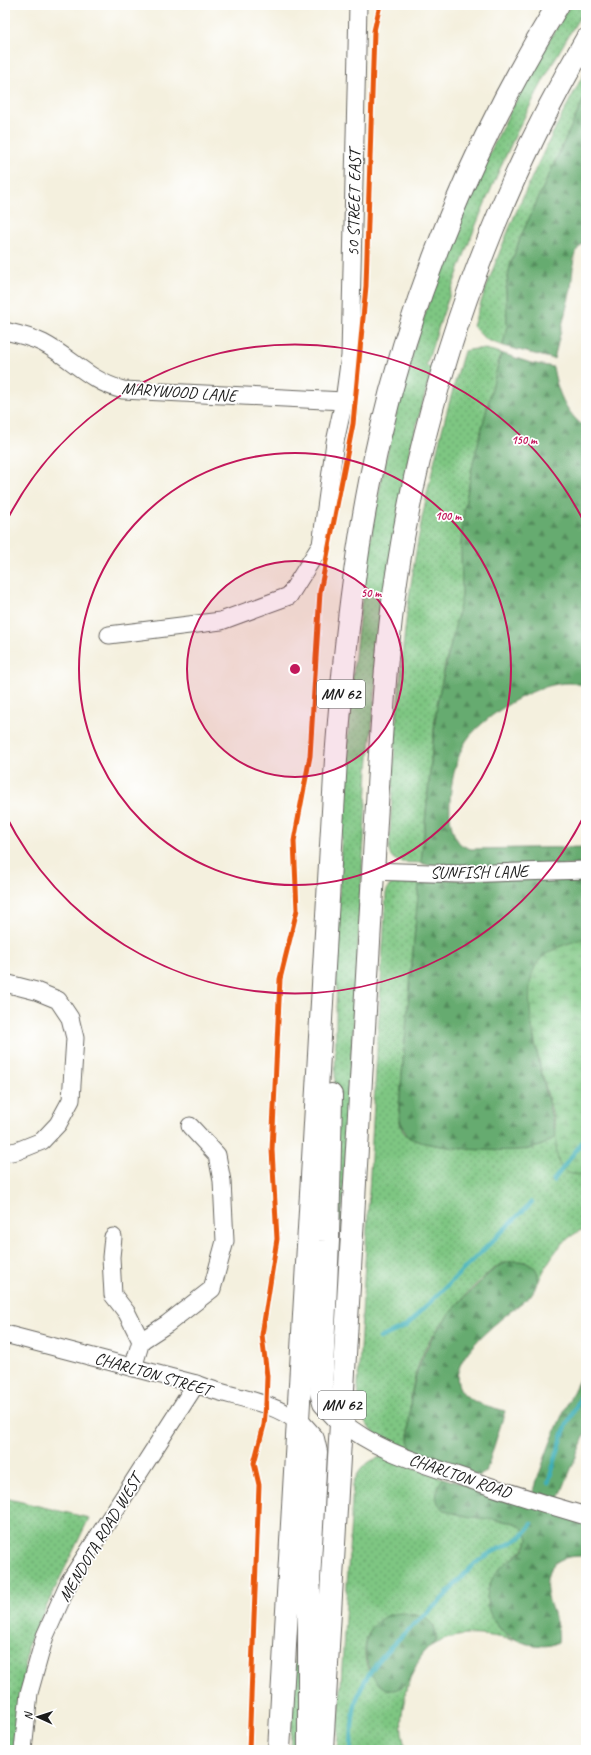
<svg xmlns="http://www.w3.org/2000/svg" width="591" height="1755" font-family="Caveat,sans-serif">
  <defs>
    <pattern id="green-dots" width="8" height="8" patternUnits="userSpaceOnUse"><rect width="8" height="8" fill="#7ec682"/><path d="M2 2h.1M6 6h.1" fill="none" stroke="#66a06a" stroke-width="1.8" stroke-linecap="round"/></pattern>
    <pattern id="forest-firs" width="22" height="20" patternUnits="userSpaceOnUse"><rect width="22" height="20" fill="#66ab70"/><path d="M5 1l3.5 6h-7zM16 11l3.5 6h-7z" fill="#538a5b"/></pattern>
    <pattern id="wetland-marsh" width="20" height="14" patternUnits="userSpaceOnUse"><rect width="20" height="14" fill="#7ec682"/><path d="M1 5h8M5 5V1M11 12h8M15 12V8" fill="none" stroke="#66a06a"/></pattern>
  </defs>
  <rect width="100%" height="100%" fill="#fff"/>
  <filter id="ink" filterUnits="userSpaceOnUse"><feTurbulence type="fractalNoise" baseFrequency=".025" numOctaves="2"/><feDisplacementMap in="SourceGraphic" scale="8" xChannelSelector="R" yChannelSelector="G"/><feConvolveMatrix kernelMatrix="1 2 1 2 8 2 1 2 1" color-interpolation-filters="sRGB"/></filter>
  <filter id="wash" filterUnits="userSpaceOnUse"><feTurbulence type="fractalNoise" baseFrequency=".012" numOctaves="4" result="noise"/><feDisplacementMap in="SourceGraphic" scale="16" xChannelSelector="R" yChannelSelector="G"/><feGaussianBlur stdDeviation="0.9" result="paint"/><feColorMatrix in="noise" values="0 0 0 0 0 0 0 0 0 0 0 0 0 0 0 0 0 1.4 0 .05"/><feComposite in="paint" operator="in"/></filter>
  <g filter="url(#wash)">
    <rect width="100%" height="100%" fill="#f4f0de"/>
    <g fill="url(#green-dots)" stroke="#4d714f">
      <path d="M570 5H586V7C516 118 465 241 426 366L432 368 411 446 387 574 368 769 332 1397C332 1270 334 1142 336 1015 340 802 349 586 405 380 441 248 499 121 570 5Z"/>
      <path d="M586 70V94L521 236 510 266 506 289 507 325 503 346 485 339 473 326C502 237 541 152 586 70Z"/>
      <path d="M475 349H485L501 353 473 463 464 510 461 542 462 596 460 614 445 664 435 718 421 863C409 862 392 865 389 851 394 760 398 668 412 577 423 501 442 425 464 351Z"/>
      <path d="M394 883 419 884 399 1108C399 1117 399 1129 407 1136 421 1149 509 1152 529 1149 540 1147 548 1143 556 1136 558 1159 556 1177 586 1174V1228C561 1238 548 1260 538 1283 538 1274 536 1264 526 1262 519 1260 508 1261 502 1264 482 1272 438 1325 427 1345 410 1377 407 1416 410 1452 372 1435 360 1431 358 1385L386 893 389 886Z"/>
      <path d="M382 1457 388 1458 443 1478 437 1499C449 1528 521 1507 528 1537 532 1556 474 1568 490 1612 495 1624 502 1633 513 1640 486 1634 457 1630 431 1646 457 1613 368 1593 365 1649 364 1669 372 1678 387 1689L401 1687 410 1678C404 1701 396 1727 407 1750H337L353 1484C358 1470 367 1460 382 1457Z"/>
      <path d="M5 1498 89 1518 27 1647 17 1750H5Z"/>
      <path d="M298 1615H303V1750H290Z"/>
    </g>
    <g fill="url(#forest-firs)" stroke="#416446">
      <path d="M586 94V239L577 250 574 257 571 289 554 359 503 346 507 325 506 289 510 266 521 236Z"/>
      <path d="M501 353 531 363 553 367C557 390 565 413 586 428V687C554 670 489 712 469 737 453 756 441 820 458 841 461 846 466 847 471 849L586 847V865L437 868 421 863 437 703 462 596 461 542 464 510 473 463Z"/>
      <path d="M586 875V938C558 947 535 953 531 986L534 1040 556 1136C548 1143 540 1147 529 1149 505 1153 429 1149 408 1137L401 1125 399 1108 419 884 439 880Z"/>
      <path d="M514 1261C539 1261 545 1277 530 1296 510 1313 433 1364 465 1395 475 1404 492 1407 505 1411L486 1472 479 1476 410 1452C404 1381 424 1334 476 1286 487 1275 498 1263 514 1261Z"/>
      <path d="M586 1366V1432L558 1501 533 1494C546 1449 564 1408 586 1366Z"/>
      <path d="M443 1478 586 1523V1556C570 1556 553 1557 548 1575 541 1600 562 1620 558 1642 550 1647 542 1646 534 1645 505 1641 478 1615 490 1584 499 1562 513 1562 526 1547 531 1537 525 1528 515 1523 496 1519 461 1518 445 1510 432 1503 436 1488 443 1478Z"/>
      <path d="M403 1613C418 1614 438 1619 436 1639 432 1646 425 1650 420 1658 415 1666 412 1678 405 1684 372 1715 337 1615 403 1613Z"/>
    </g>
    <path fill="url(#wetland-marsh)" stroke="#4d714f" d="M586 938V1174C577 1175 567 1176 561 1167 554 1156 557 1138 555 1126 548 1087 516 1000 536 965 545 949 570 943 586 938Z"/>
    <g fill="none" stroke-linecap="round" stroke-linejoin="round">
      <g stroke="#3eafb7" stroke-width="4.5">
        <path d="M553 1181 586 1137"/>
        <path d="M380 1338 406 1326 532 1202"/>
        <path d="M548 1483 564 1431 586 1386"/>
        <path d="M351 1750C352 1734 351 1717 356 1702 368 1660 408 1631 438 1603 453 1589 464 1571 481 1559 497 1547 522 1543 532 1523"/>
      </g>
    </g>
  </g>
  <g filter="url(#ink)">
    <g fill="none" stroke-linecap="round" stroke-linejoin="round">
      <g stroke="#686660" stroke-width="19">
        <g id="minor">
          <path d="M5 331C18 334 31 337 43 343 72 358 89 381 123 390L344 401"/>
          <path d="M109 635 221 621 289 596 321 545 335 442 344 401 350 356 358 5"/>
          <path d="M372 871 459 874 586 870"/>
          <path d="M5 983 36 991 58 1000 70 1018 75 1038 71 1100 58 1124 42 1141 17 1151 5 1153"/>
          <path d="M113 1237 111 1257 113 1295 127 1313 141 1341"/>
          <path d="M5 1334 196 1384C230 1398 269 1399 298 1422"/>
          <path d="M133 1368 141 1341 167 1324 212 1289 225 1241 222 1181 217 1155 190 1126"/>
          <path d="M341 1421C372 1448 414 1461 453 1474 497 1489 541 1503 586 1516"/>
          <path d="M23 1750 29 1693 45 1636 69 1582 196 1384"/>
        </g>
      </g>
      <g stroke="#686660" stroke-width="24">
        <g id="highway">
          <path d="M331 1095 328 1241 321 1392 324 1403 341 1421"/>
          <path d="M298 1422 313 1439 316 1452 309 1581V1746"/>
          <path d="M279 1750 336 759C344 652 355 545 379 439 414 287 476 138 558 5"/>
          <path d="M322 1750 379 770C383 704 387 639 397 574 426 386 490 204 586 40"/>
        </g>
      </g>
      <use href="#minor" stroke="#fff" stroke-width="17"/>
      <use href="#highway" stroke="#fff" stroke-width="22"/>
      <g stroke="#fff" stroke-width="8">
        <path id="cycleway" d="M249 1750 259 1485 254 1463 264 1425 266 1404 267 1376 262 1335 277 1239 272 1150 280 979 297 910 294 841 310 756 320 592 353 424 366 286 374 31 380 5"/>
      </g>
      <use href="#cycleway" stroke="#e8590c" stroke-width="5"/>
    </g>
  </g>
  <circle cx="295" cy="669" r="108" fill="#c2185b" fill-opacity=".12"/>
  <g fill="none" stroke="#c2185b" stroke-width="2">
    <circle cx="295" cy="669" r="108"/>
    <circle cx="295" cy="669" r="216"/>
    <path d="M585 814A324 324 0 0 1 5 814M5 524A324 324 0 0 1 585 524"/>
  </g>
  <g text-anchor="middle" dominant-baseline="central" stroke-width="3.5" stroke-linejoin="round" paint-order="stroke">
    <g fill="#fff" stroke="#606060" stroke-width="1">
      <rect x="317" y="680" width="48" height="28" rx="3"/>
      <rect x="318" y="1391" width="48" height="28" rx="3"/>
    </g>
    <g font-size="16" font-weight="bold" fill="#1c1c1c">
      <text x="341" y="694">MN 62</text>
      <text x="342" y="1405">MN 62</text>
    </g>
    <g font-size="17" fill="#1c1c1c" stroke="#fff">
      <text transform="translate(354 203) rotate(-89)">50 STREET EAST</text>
      <text transform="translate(179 392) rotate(4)">MARYWOOD LANE</text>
      <text transform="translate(479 872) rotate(-1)">SUNFISH LANE</text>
      <text transform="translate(153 1374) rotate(16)">CHARLTON STREET</text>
      <text transform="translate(460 1476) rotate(19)">CHARLTON ROAD</text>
      <text transform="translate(100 1538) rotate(-59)">MENDOTA ROAD WEST</text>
    </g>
  </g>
  <circle cx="295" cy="669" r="6" fill="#c2185b" stroke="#fff" stroke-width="2"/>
  <g font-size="12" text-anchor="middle" font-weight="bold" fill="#c2185b" stroke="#fff" stroke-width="3.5" stroke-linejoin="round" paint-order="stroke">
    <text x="524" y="444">150 m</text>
    <text x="448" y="520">100 m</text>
    <text x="371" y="597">50 m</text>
  </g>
  <rect width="591" height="1755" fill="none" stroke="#fff" stroke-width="20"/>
  <g transform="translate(38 1717) rotate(273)" stroke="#ffffff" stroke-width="3" paint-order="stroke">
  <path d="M0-3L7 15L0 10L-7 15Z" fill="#1c1c1c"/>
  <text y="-6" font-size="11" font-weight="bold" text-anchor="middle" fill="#1c1c1c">N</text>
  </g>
</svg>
